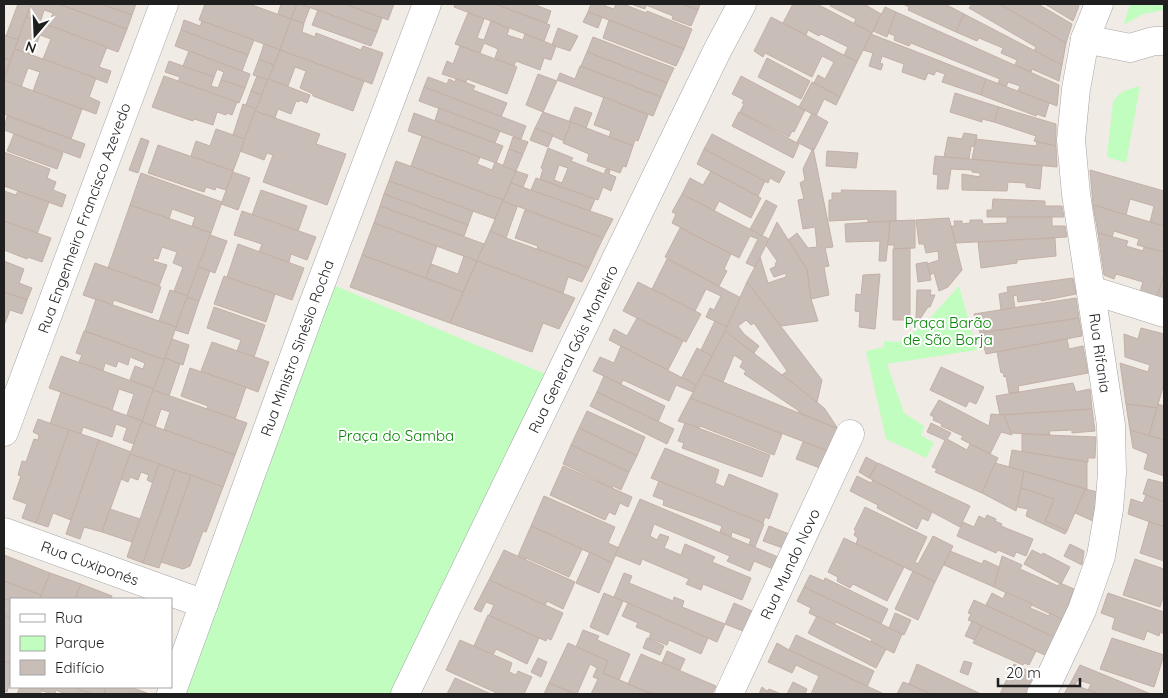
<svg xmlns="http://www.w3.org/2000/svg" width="1168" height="698" font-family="Quicksand,sans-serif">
  <rect width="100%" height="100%" fill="#f0ebe5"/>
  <g fill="#c0fdbf">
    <path d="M1130 4H1164V10L1143 14 1127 23 1124 24Z"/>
    <path d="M1140 86 1126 163 1107 157 1113 102C1119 91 1129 89 1140 86Z"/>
    <path d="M331 284 550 376 393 694H184Z"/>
    <path d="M959 286 977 350 887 364 904 413 924 426 921 435 934 443 926 458 886 439 866 351 884 347V341L899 342 924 325Z"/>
  </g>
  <g fill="#c9bdb7" stroke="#c3b0a6" fill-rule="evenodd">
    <path d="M18 4H31L18 40 6 36Z"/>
    <path d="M31 4H59L127 29 118 52 48 26 53 13 44 10 40 23 26 17Z"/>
    <path d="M59 4H102L132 15 127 29Z"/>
    <path d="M102 4H136L132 15Z"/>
    <path d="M205 4H249L291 19 280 50 199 20Z"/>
    <path d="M281 4H297L291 19 278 14Z"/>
    <path d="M297 4 310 7 304 23 291 19Z"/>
    <path d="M300 4H345L382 18 377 32Z"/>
    <path d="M345 4H394L388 20Z"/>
    <path d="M455 4H495L550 25 544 41 454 7Z"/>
    <path d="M495 4H533L551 11 547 23Z"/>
    <path d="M591 4H606L605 6 614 9 616 4H623L646 13 647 11 692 29 684 49 588 12Z"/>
    <path d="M631 4H682L698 10 691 26 672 19 673 16 646 5 645 9Z"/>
    <path d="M682 4H700L698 10Z"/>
    <path d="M793 4H817L872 33 857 62 844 55 848 47 821 34 819 36 808 30 806 35 783 23Z"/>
    <path d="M831 4H864L881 14 872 33 854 23 856 19 830 6Z"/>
    <path d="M903 4H945L964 14 956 32 908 10 909 7Z"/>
    <path d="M972 4H1000L1066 43 1062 65 1034 51 1036 47 969 8Z"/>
    <path d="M1000 4H1038L1072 24 1066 43Z"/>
    <path d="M1045 4H1076L1079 6 1073 21Z"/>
    <path d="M885 7 896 12 887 37 873 31Z"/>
    <path d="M318 10 377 32 371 46 312 25Z"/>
    <path d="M588 12 602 17 598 28 583 22Z"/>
    <path d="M896 12 1059 85 1057 106 1018 91 1020 86 1008 82 1006 87 998 83 1000 79 911 43 909 46 894 40 895 36 888 33Z"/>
    <path d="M468 13 484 19 477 38 484 40 491 21 509 29 507 35 523 40 525 34 556 46 551 60 544 58 540 70 516 61 514 66 495 58 498 49 484 43 480 53 455 44Z"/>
    <path d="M964 14 1062 65 1059 81 1032 69 1031 72 1015 65 1017 60 1001 53 1003 48 979 38 977 41 956 32Z"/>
    <path d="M26 17 107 47 99 67 111 71 107 83 43 59 51 39 40 35 32 55 15 49Z"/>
    <path d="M771 17 857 62 840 97 814 83 818 75 825 79 834 62 822 56 812 77 765 53 763 57 754 51Z"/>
    <path d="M291 19 304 23 302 32 315 37 316 33 361 50 363 46 383 53 372 84 280 50Z"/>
    <path d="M184 20 200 26 202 21 254 40 248 55 181 30Z"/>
    <path d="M609 20 684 49 676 66 603 38Z"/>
    <path d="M558 28 578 36 570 51 552 45Z"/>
    <path d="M181 30 248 55 242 71 175 46Z"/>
    <path d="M871 34 986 79 981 95 942 82 945 74 936 71 934 75 928 73 925 80 902 72 904 64 882 56 880 63 883 64 881 70 869 66 873 53 863 50Z"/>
    <path d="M4 35 18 40 10 60 4 58Z"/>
    <path d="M593 37 674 68 667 83 587 52Z"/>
    <path d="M264 44 280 50 274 65 259 59Z"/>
    <path d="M460 46 517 67 507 94 467 79 466 82 442 74 447 61 453 64Z"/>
    <path d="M15 49 96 78 89 97 100 102 96 114 33 91 40 72 28 68 21 87 4 80Z"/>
    <path d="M280 50 364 81 353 111 313 96V94L300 88 306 71 295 67 288 86 268 79Z"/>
    <path d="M189 51 250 74 245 88 221 80 224 72 217 69 214 77 183 66Z"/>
    <path d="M587 52 667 83 661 97 581 66Z"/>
    <path d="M4 58 10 60 4 78Z"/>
    <path d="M767 58 810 81 801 99 758 77Z"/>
    <path d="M259 59 274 65 268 80 253 75Z"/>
    <path d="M169 61 214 77 211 86 218 88 221 80 245 88 239 103 178 82 180 77 165 72Z"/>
    <path d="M580 66 661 97 653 116 557 80 560 73 575 79Z"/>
    <path d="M538 74 557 81 543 112 526 105Z"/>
    <path d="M164 76 237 102 232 115 227 113 226 115 217 112 213 125 194 119 193 121 152 107Z"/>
    <path d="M257 76 268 80 262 95 251 91Z"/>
    <path d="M741 76 805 110 794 132 792 131 789 137 740 112 744 104 742 103 744 100 732 94Z"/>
    <path d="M428 77 447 84 449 79 455 82 456 79 475 86 473 90 507 103 501 117 424 87Z"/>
    <path d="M268 79 310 95 307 103 300 100 299 102 296 101 291 114 278 109 275 118 255 111Z"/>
    <path d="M986 79 1049 103 1045 117 1037 114 1036 116 981 95Z"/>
    <path d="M4 80 82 109 71 139 4 114Z"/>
    <path d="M812 82 840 97 836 105 824 99 816 116 799 107Z"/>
    <path d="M424 87 526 126 521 139 419 101Z"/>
    <path d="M251 91 262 95 256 109 246 105Z"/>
    <path d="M955 93 999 107 994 122 982 119V122L950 112Z"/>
    <path d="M604 97 648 115 638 141 635 140 633 146 609 137 611 131 594 125Z"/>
    <path d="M243 104 256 109 245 139 233 135Z"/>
    <path d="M575 107 592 113 586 128 569 122Z"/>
    <path d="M999 107 1056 124V146L1034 141 1036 136 994 122Z"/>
    <path d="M439 108 500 131 495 143 435 120Z"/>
    <path d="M255 111 320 134 316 144 346 154 327 205 263 182 273 155 267 153 264 160 240 151Z"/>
    <path d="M543 112 571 122 564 141 535 128Z"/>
    <path d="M739 112 799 144 793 158 732 126Z"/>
    <path d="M414 113 503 146 496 163 408 131Z"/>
    <path d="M812 113 828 122 814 150 813 148 812 150 797 142Z"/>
    <path d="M7 116 85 144 80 158 4 130Z"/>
    <path d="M571 122 633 146 626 167 623 166 620 173 587 161 589 154 563 143Z"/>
    <path d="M535 128 553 135 548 147 530 140Z"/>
    <path d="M216 129 245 139 233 171 191 156 196 141 210 146Z"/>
    <path d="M964 133 977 135 975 147 971 146 969 159 944 157 948 137 962 139Z"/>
    <path d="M14 134 63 153 57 169 7 151Z"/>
    <path d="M712 134 785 172 779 183 770 178 768 183 704 149Z"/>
    <path d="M422 136 480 157 477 164 492 170 495 162 516 171 503 200 411 166Z"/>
    <path d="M513 137 528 142 523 154 509 149Z"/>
    <path d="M141 138 149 141 138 173 129 170Z"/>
    <path d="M976 139 1036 146 1037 142 1056 146 1057 167 972 159Z"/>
    <path d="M158 145 233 171 226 190 216 187 215 190 206 187 204 192 148 173Z"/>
    <path d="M548 148 573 158 571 161 604 174 606 169 610 170 609 174 616 177 611 191 603 187 598 200 540 179 543 169 541 168ZM559 165 568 168 562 183 554 180Z"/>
    <path d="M813 148 833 247 825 248 829 266 824 267 829 295 811 299 807 270 788 240 797 233 808 248 817 247 815 227 803 229 798 200 804 199 800 183 805 180 803 169Z"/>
    <path d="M509 149 523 154 516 171 503 166Z"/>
    <path d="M704 149 765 181 758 196 697 164Z"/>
    <path d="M827 151 858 153 856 168 826 166Z"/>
    <path d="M4 152 50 169 47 178 56 182 53 190 66 195 62 207 4 186Z"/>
    <path d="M935 156 1042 166 1040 189 1026 187V183L1008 182 1007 191 962 190V174L980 177V173L972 172V170L951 169 948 189H937L938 175 933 174Z"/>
    <path d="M396 161 503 200 495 219 389 181Z"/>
    <path d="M1090 170 1164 191V226L1150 222 1154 206 1130 199 1126 215 1093 205Z"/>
    <path d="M516 171 528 175 523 187 511 183Z"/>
    <path d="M711 171 761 198 751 218 719 201 714 211 682 194 690 178 703 185Z"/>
    <path d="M233 172 250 178 238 210 221 204Z"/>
    <path d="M141 173 222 202 211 233 192 226 195 217 172 209 169 219 130 205Z"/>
    <path d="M536 178 595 199 590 211 531 190Z"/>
    <path d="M389 181 473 211 468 225 384 194Z"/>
    <path d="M511 183 590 211 613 219 603 238 503 201Z"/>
    <path d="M261 190 307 206 298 231 252 215Z"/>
    <path d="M841 190 896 191V221L868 222V219L829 221V200H832V193H842Z"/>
    <path d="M4 191 16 195 18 191 49 202 37 234 4 221Z"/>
    <path d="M384 194 468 225 464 236 380 206Z"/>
    <path d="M682 194 769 239 755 267 746 263 758 239 750 236 739 258 672 223 676 214 672 212Z"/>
    <path d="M993 199 1045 201V206H1062L1064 217H987V210H992Z"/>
    <path d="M766 200 777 206 762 236 750 229Z"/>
    <path d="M503 201 517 207 506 238 490 231Z"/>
    <path d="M130 205 211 233 188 296 174 291 183 267 173 263 177 252 162 247 158 259 154 258 153 261 167 265 159 286 108 268Z"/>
    <path d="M1093 205 1164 226V252L1137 245 1139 239 1114 231 1112 237 1098 233Z"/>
    <path d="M380 206 484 244 477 261 374 223Z"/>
    <path d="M525 210 603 238 589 268 537 249 538 246 515 238Z"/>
    <path d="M242 211 316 237 307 260 291 254 289 262 259 252 262 244 234 235Z"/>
    <path d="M1007 217H1052V226H1065L1067 237 956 243 951 226H955L954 221H962V224L970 223V220H982L983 224 1007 223Z"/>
    <path d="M949 218 962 270 948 287 939 291 934 273 930 275 927 264 939 260 938 251 926 253 924 244H919L916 220Z"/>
    <path d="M915 220V248L894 249V245H888L890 221Z"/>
    <path d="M4 221 51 238 42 262 28 257 27 259 4 250Z"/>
    <path d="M890 221 886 261H879L880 241 846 242 845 224Z"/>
    <path d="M777 222 807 270 811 299 818 321 781 326 747 282 760 257 768 283 786 277V273L774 277 770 269 776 266 775 264 777 261 766 245Z"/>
    <path d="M374 223 437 246 426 278 362 255Z"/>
    <path d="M680 228 731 254 724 269 727 271 719 286 665 257Z"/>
    <path d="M490 231 506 238 589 268 582 282 568 277 563 293 477 261Z"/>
    <path d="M1098 233 1128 241 1126 246 1143 251 1144 247 1164 252V274L1157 297 1140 292 1143 282 1116 274 1114 279 1104 275Z"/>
    <path d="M210 235 227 241 215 273 198 267Z"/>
    <path d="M1055 238 1056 256 1017 260V263L981 268 978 242Z"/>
    <path d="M238 244 304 268 292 300 227 277Z"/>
    <path d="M910 248V320H893V249Z"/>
    <path d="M362 255 463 292 450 323 350 287Z"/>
    <path d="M464 256 477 261 463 292 426 278 431 264 458 274Z"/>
    <path d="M667 259 741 298 727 327 706 317 710 308 714 310 721 296 706 289 695 311 652 289Z"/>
    <path d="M4 261 24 269 19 283 32 288 27 300 4 292Z"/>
    <path d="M477 261 575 298 559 329 543 323 532 352 450 323Z"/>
    <path d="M927 262 931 280 918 282 916 264Z"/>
    <path d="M95 263 161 287 152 313 114 300 112 305 83 295Z"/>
    <path d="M198 267 210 271 199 301 187 297Z"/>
    <path d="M880 274 875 329 859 327 860 312 855 311 856 294 861 295 863 275Z"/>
    <path d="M1164 275V299L1157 297Z"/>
    <path d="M224 276 275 294 266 322 214 304Z"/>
    <path d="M1073 278 1076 294 1041 301V299L1018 302 1017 295 1013 296 1015 308 1001 310 999 294 1008 292 1007 287Z"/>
    <path d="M638 282 701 314 686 342 623 311Z"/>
    <path d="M747 282 822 380 817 402 782 375 787 371 754 323 751 325 746 320 738 326 744 334 759 346 754 353 725 331Z"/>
    <path d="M170 290 188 296 176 327 159 321Z"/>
    <path d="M917 290H931L930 295H935L930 307H928L920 319 916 318Z"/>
    <path d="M4 292 27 300 22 314 10 310 5 323Z"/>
    <path d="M187 297 199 301 188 334 175 330Z"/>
    <path d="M1076 298 1079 318 980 333 974 314Z"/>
    <path d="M96 299 176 327 165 360 85 331Z"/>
    <path d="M214 307 265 325 254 357 237 351 241 340 207 328Z"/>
    <path d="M637 318 683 341 668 370 609 340 614 329 627 336Z"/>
    <path d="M1079 318 1082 336 986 354 980 333Z"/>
    <path d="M715 321 727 327 712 356 701 350Z"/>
    <path d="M1141 328 1164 334V384L1157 408 1126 404 1120 363 1148 372 1150 365 1125 357 1124 334 1138 339Z"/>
    <path d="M84 331 165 360 154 389 130 380 135 366 143 369 145 363 130 357 128 365 118 361 116 367 105 363 103 371 79 362 82 355 76 353Z"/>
    <path d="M725 331 817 402 825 409 838 429 798 412 799 411 744 374 746 371 740 367 743 361 734 355 723 382 703 374Z"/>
    <path d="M172 339 189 345 183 365 165 358Z"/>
    <path d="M1067 339 1069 349 1083 346 1088 373 1018 386 1019 392 1009 393 1006 376 1004 377 1003 372 1001 373 997 352Z"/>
    <path d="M212 342 269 362 258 392 201 371Z"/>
    <path d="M621 346 696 385 693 392 676 385 669 401 623 380 621 384 593 371 600 357 614 363Z"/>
    <path d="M697 348 712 356 696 385 682 377Z"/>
    <path d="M61 356 154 389 142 421 127 415 134 394 119 389 112 410 49 388Z"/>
    <path d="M165 358 180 364 169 396 153 390Z"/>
    <path d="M941 367 984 387 976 404 969 401 966 407 930 390Z"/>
    <path d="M190 368 246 387 235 419 207 409 208 406 181 396Z"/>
    <path d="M703 374 838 429 828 451 690 398Z"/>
    <path d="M604 376 665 406 658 422 597 392Z"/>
    <path d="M1073 383 1076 392 1090 389 1092 409 1000 415 996 396Z"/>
    <path d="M153 390 247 423 235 455 164 430 170 412 161 409 155 427 142 422Z"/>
    <path d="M61 392 142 421 134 444 123 440 127 428 116 424 112 437 83 427 81 434 50 424Z"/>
    <path d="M597 392 674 429 667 444 590 406Z"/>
    <path d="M690 398 782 434 774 455 700 426 699 428 678 421Z"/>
    <path d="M939 400 989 426 991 414 1004 415 1012 435 1001 432 990 454 961 439 963 436 941 426 942 424 933 420 934 417 930 415Z"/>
    <path d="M1126 404 1157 408 1149 436 1130 430Z"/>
    <path d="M1158 404 1164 406V440L1149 436Z"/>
    <path d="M1092 409 1095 431 1072 433V430L1049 431 1050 435 1011 433 1004 415Z"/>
    <path d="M587 411 645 437 637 456 579 428Z"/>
    <path d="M38 419 69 430 36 523 22 518 27 504 13 499 21 476 18 475 22 461 26 462 34 439 38 440 39 435 33 432Z"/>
    <path d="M142 422 235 455 223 487 130 454Z"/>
    <path d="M685 423 770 455 762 477 682 448 684 443 678 441Z"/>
    <path d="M931 423 951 433 947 439 967 450 970 444 998 458 982 493 935 472 937 469 932 467 945 440 927 432Z"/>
    <path d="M579 428 637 456 629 472 571 445Z"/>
    <path d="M69 430 99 440 71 520 53 513 48 527 36 523Z"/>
    <path d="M1130 430 1164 440V476L1144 469 1148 454 1133 448Z"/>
    <path d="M1022 434 1096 437 1095 458H1088V462L1022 452Z"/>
    <path d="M99 440 131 452 102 532 84 527 80 539 66 534Z"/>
    <path d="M803 442 828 451 820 468 796 459Z"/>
    <path d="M571 445 629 472 621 490 613 486 612 488 598 482 599 481 563 464Z"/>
    <path d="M665 448 719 470 715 483 724 487 729 474 778 494 769 519 765 517 763 523 651 478Z"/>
    <path d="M1012 450 1087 462V489L1009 467Z"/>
    <path d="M130 454 159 464 153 483 147 480 149 475 141 472 138 480 130 477 128 482 121 479Z"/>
    <path d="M866 457 877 463 869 478 859 472Z"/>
    <path d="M878 463 970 506 960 527 869 478Z"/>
    <path d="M995 463 1024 471 1016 511 982 493Z"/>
    <path d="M159 464 175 470 143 563 127 557Z"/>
    <path d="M563 466 632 497 628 507 620 503 615 515 609 512 605 520 550 495Z"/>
    <path d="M175 470 191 475 159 568 143 563Z"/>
    <path d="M1024 471 1085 489 1067 531 1045 521 1054 499 1021 488Z"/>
    <path d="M191 475 223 487 206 532 203 531 190 566 183 569 161 562Z"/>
    <path d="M857 476 871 483 873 480 932 512 928 521 922 518 917 529 877 508 878 505 850 491Z"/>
    <path d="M1148 479 1164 483V502L1143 494Z"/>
    <path d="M659 481 763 523 764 524 755 547 749 544 751 539 732 532 731 537 720 532 722 526 663 505 664 500 653 496Z"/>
    <path d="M1021 488 1054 499 1045 521 1067 531 1065 534 1026 516 1028 509 1017 507Z"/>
    <path d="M1085 489 1098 492 1093 521 1075 513Z"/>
    <path d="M1146 495 1164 502V527L1128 514 1131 499 1143 503Z"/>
    <path d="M544 496 615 527 608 543 619 548 612 563 531 526Z"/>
    <path d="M640 499 778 557 773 569 754 561 750 571 727 561 730 556 654 524 650 536 657 540 660 534 669 537 664 548 681 555 685 544 715 557 712 562 751 578 742 600 703 584 701 590 686 584 689 579 642 559 640 565 615 555Z"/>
    <path d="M865 507 927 537 915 562 918 564 933 536 953 546 935 582 856 544 858 538 854 535 856 530H854Z"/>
    <path d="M110 509 140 519 132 542 102 532Z"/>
    <path d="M987 515 996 519 995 521 1002 524 1001 526 1033 539 1026 556 1016 552 1014 557 998 550 996 553 957 536 963 522 974 527 979 516 985 519Z"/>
    <path d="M1149 522 1164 527V561L1140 553Z"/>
    <path d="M531 526 582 549 569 577 526 558 525 560 518 556Z"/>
    <path d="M769 526 789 534 783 548 763 541Z"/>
    <path d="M844 538 904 567 887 601 853 584 850 588 837 581 838 577 828 572Z"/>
    <path d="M1070 544 1084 551 1082 565 1064 556Z"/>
    <path d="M504 550 575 582 563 609 547 601 545 605 489 580Z"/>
    <path d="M1032 550 1042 555 1043 553 1070 567 1061 584 1024 564Z"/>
    <path d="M950 551 982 564 984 560 999 567 994 587 944 565Z"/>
    <path d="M590 552 612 563 599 593 576 583Z"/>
    <path d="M4 555 50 573 41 595 4 581Z"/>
    <path d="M1002 556 1022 565 1020 569 1058 586 1060 583 1074 589 1063 620 994 587Z"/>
    <path d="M1135 559 1164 569V595L1160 607 1123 595Z"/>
    <path d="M913 571 935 582 918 620 895 609Z"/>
    <path d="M50 573 81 584 75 599H40Z"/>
    <path d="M624 573 632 576 629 583 673 601 674 597 684 601 682 607 725 624 717 642 614 597Z"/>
    <path d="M810 575 824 581 825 578 888 609 881 624 804 587Z"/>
    <path d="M489 580 563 613 551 640 547 638 546 641 489 616 494 605 486 602 481 612 474 609Z"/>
    <path d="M4 581 41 595 40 599H11V601L4 599Z"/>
    <path d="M81 584 112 596 111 599H75Z"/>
    <path d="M804 587 902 634 894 653 871 642 872 639 836 622 834 625 809 613 811 608 797 601Z"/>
    <path d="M1006 592 1032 604 1030 608 1049 616 1050 613 1063 620 1056 638 986 605 992 593 1003 599Z"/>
    <path d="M604 593 623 601 608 635 590 627Z"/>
    <path d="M1108 593 1164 612V634L1160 632 1159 636 1147 631 1144 640 1112 629 1115 618 1101 613Z"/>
    <path d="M4 599 11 601V618L4 615Z"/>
    <path d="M974 600 1056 638 1047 656 968 620 971 614 968 613Z"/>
    <path d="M628 603 708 638 701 654 669 640 667 645 649 638 651 633 636 627 638 623 622 616Z"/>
    <path d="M734 603 752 611 743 631 725 624Z"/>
    <path d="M895 613 911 620 904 635 889 628Z"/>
    <path d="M4 615 11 618V664L4 661Z"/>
    <path d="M488 615 539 638 527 664 496 649 493 655 474 646Z"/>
    <path d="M817 616 886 649 876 668 808 633Z"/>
    <path d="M972 621 982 626 975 640 965 636Z"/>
    <path d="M982 626 1036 651 1029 665 1024 663 1023 665 973 643Z"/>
    <path d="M583 630 599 636 597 640 630 654 619 680 603 673 608 661 576 647Z"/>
    <path d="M796 635 874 671 867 687 789 650Z"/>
    <path d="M647 638 664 646 660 655 643 648Z"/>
    <path d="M1112 638 1164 655 1154 687 1100 669Z"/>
    <path d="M460 640 512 663 509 672 516 675 518 671 532 677 524 694H499L446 670Z"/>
    <path d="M568 643 608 661 603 673 653 694H591L598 679 593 677 597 668 590 664 577 694 549 683Z"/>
    <path d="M777 643 789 650 884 694H811L819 676 796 665 792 673 768 662Z"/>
    <path d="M667 651 685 659 680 670 662 663Z"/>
    <path d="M641 654 716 686 712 694H653L628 684Z"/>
    <path d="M538 658 547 662 541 677 531 672Z"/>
    <path d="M4 661 11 664V679L7 692 4 691Z"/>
    <path d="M964 661 972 663 968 675 960 672Z"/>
    <path d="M917 664 981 694H931L909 684Z"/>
    <path d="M1014 664 1037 675 1026 694H1000Z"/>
    <path d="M1080 665 1151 694H1099L1088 690 1091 684 1078 680 1075 685 1071 682Z"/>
    <path d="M455 678 491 694H447Z"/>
    <path d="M793 682 807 689 805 694H787Z"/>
    <path d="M903 682 909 684 931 694H897Z"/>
    <path d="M1071 682 1075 685 1099 694H1064Z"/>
    <path d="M549 683 575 694H544Z"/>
    <path d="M20 687H43L40 694H17Z"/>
    <path d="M43 687H73L93 694H65L56 690 55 694H52L42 691Z"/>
    <path d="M79 687H106L104 694H93L78 689Z"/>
    <path d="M106 687H130L147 693 104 694Z"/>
    <path d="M762 687 767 691 769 689 781 694H759Z"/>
  </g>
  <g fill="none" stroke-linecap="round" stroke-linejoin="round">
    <g stroke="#a6a6a6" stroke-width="29">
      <g id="minor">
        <path d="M1085 39 1130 48 1154 41H1164"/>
        <path d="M1091 290 1164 313"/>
        <path d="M4 432 164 4"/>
        <path d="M4 532 204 604"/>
        <path d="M171 694 312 307 427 4"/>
        <path d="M405 694 717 51 742 4"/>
        <path d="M729 694 850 434"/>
        <path d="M1041 694 1048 682 1082 610 1101 556 1109 509 1112 473 1111 425 1076 194 1071 140 1076 89 1085 39 1099 4"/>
      </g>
    </g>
    <use href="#minor" stroke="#fff" stroke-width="28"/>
  </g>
  <g text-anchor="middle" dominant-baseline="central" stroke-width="4" stroke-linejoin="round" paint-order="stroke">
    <g font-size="15" fill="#1f1f1f" stroke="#fff">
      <text transform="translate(84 218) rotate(-70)">Rua Engenheiro Francisco Azevedo</text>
      <text transform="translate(297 348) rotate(-70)">Rua Ministro Sinésio Rocha</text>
      <text transform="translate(573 349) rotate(-64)">Rua General Góis Monteiro</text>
      <text transform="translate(1100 353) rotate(82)">Rua Rifania</text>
      <text transform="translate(90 563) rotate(20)">Rua Cuxiponés</text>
      <text transform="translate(790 564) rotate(-65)">Rua Mundo Novo</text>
    </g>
    <g font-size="15" fill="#068505" stroke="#fff">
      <text x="948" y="322">Praça Barão<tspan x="948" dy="17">de São Borja</tspan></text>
      <text x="396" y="435">Praça do Samba</text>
    </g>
  </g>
  <rect width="1168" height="698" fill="none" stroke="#1f1f1f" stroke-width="10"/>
  <rect x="10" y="598" width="162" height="90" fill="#ffffff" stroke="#a5a5a5"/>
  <rect x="20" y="614" width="25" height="8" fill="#ffffff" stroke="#a5a5a5"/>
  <text x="55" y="623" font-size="15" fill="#1f1f1f">Rua</text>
  <rect x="20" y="636" width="25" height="15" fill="#c0fdbf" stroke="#a5a5a5"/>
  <text x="55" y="648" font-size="15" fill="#1f1f1f">Parque</text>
  <rect x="20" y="660" width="25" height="15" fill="#c9bdb7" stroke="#a5a5a5"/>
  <text x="55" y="673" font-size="15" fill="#1f1f1f">Edifício</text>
  <g transform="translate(35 35) rotate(199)" stroke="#ffffff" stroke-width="4" paint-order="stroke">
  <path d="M0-4L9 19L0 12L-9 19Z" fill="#1f1f1f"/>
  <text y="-8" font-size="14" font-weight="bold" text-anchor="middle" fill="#1f1f1f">N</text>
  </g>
  <path d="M998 678v8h82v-8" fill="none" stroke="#1f1f1f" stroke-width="2.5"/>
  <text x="1006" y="678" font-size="15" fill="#1f1f1f" stroke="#ffffff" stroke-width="4" paint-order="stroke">20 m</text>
</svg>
